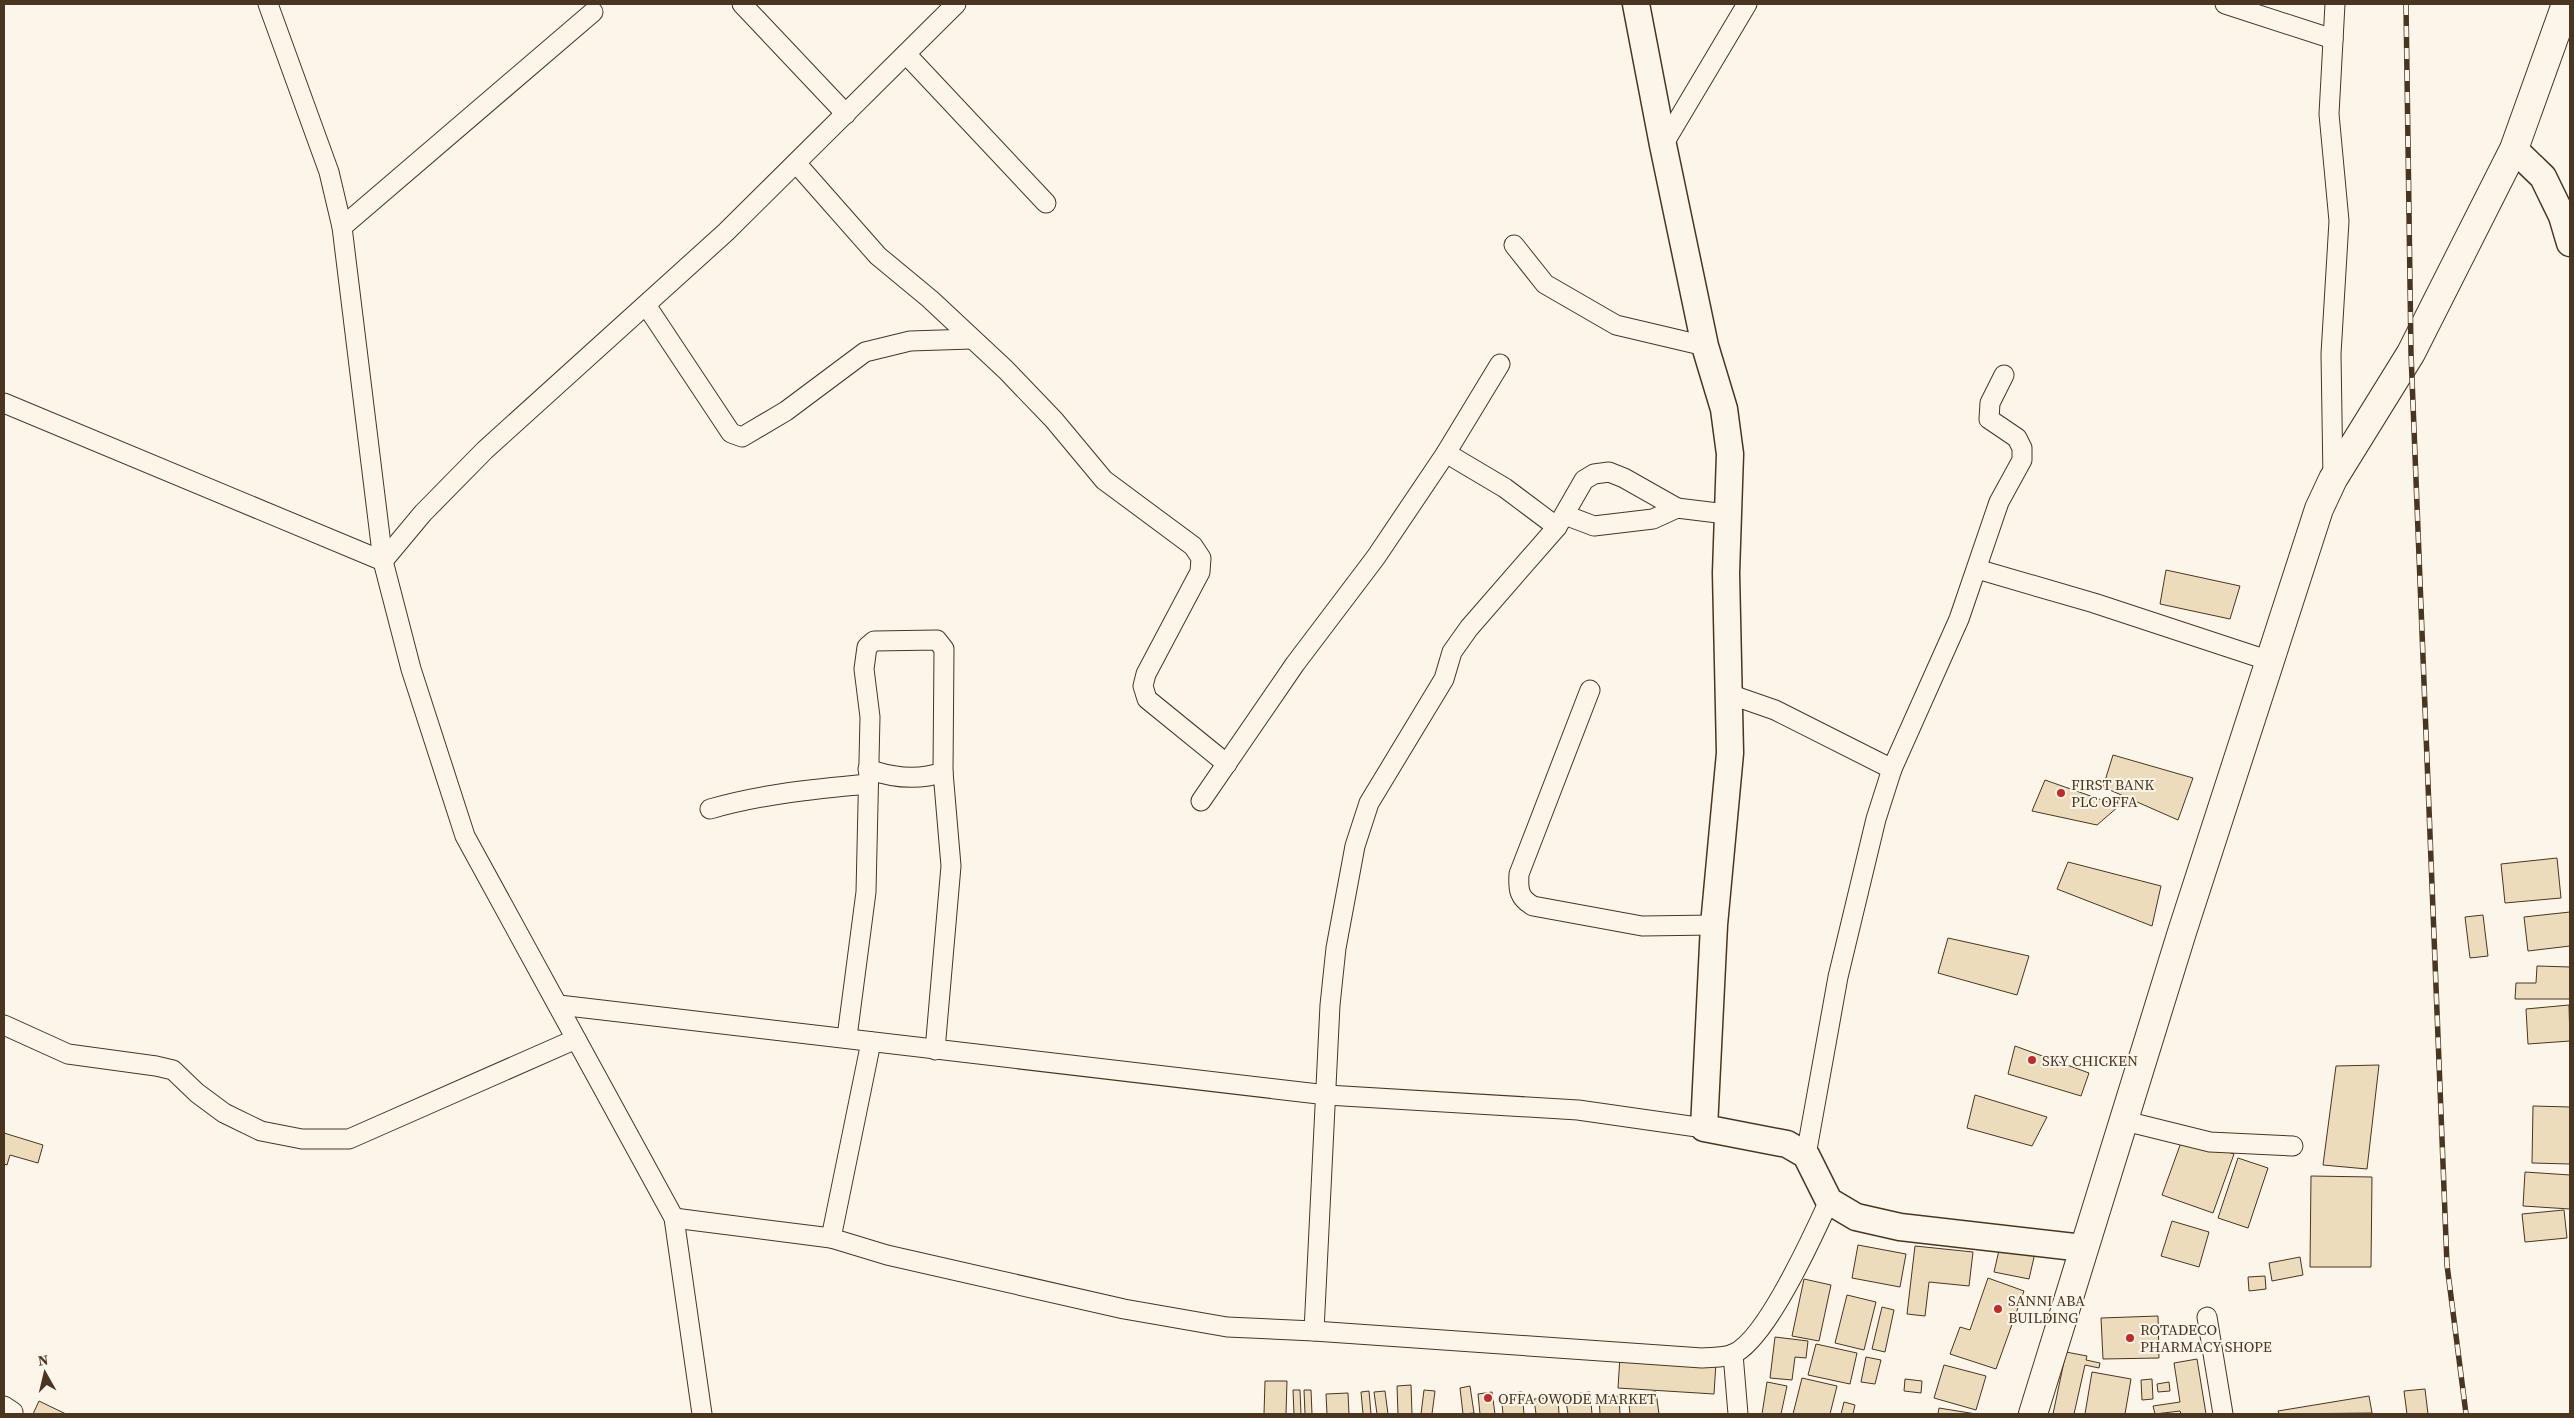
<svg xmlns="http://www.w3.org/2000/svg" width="2574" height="1418" font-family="'Source Serif 4',serif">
  <rect width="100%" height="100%" fill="#fbf6e9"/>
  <g fill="#ecdcbc" stroke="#4a3520">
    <path d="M2166 570 2240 586 2230 619 2160 604Z"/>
    <path d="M2113 755 2193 778 2178 820 2103 787Z"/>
    <path d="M2045 780 2119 806 2097 825 2032 811Z"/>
    <path d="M2557 858 2561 898 2505 903 2501 864Z"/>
    <path d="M2068 862 2161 886 2152 926 2057 889Z"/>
    <path d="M2570 912V946L2528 951 2524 917Z"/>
    <path d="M2483 915 2488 956 2470 958 2465 917Z"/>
    <path d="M1948 938 2029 956 2017 995 1938 973Z"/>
    <path d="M2537 966 2570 967V999H2515L2516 983H2536Z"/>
    <path d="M2569 1005 2570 1041 2528 1044 2526 1009Z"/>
    <path d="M2015 1046 2089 1073 2081 1096 2008 1074Z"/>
    <path d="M2379 1065 2367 1169 2323 1165 2336 1066Z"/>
    <path d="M1975 1095 2047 1117 2032 1146 1967 1128Z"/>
    <path d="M2533 1106 2570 1107V1164L2532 1163Z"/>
    <path d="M4 1133 43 1145 38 1163 10 1155 7 1165 4 1164Z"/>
    <path d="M2183 1137 2234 1154 2213 1213 2162 1195Z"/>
    <path d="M2238 1158 2268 1168 2248 1228 2218 1218Z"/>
    <path d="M2525 1172 2570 1175V1209L2523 1206Z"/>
    <path d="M2311 1176 2372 1177 2371 1267H2310Z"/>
    <path d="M2564 1210 2567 1238 2525 1242 2522 1214Z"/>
    <path d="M2172 1221 2209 1232 2199 1267 2161 1256Z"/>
    <path d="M1858 1245 1906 1254 1900 1287 1852 1278Z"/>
    <path d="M1915 1246 1973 1252 1969 1286 1929 1282 1925 1316 1907 1314Z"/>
    <path d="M2000 1246 2035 1253 2029 1279 1994 1272Z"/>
    <path d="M2300 1257 2303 1275 2272 1281 2269 1263Z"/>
    <path d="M2265 1276 2266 1289 2249 1291 2248 1277Z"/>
    <path d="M1988 1278 2024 1291 1996 1369 1950 1354 1960 1327 1970 1330Z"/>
    <path d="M1804 1279 1831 1285 1819 1341 1792 1336Z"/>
    <path d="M1847 1295 1876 1302 1864 1350 1835 1343Z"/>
    <path d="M1882 1307 1894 1310 1885 1352 1872 1349Z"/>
    <path d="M2158 1316 2159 1358 2103 1359 2101 1318Z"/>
    <path d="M1775 1337 1808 1341 1806 1358 1795 1357 1792 1380 1770 1378Z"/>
    <path d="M1816 1344 1857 1353 1850 1384 1808 1375Z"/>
    <path d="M2066 1352 2087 1356 2086 1360 2100 1363 2099 1368 2085 1365 2074 1414H2053Z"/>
    <path d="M1620 1356 1716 1362 1714 1394 1618 1388Z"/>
    <path d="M1866 1357 1881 1360 1875 1384 1861 1382Z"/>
    <path d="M2197 1359 2206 1414H2181L2180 1411 2155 1414 2153 1406 2180 1402 2174 1363Z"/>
    <path d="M1944 1365 1986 1376 1976 1410 1934 1398Z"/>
    <path d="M2092 1372 2131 1379 2125 1414H2085Z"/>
    <path d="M1802 1378 1837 1386 1830 1414H1793Z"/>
    <path d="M1905 1379 1922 1381 1921 1393 1904 1391Z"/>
    <path d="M2152 1379 2153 1399 2142 1400 2141 1380Z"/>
    <path d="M1265 1381H1287L1286 1414H1264Z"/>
    <path d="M1767 1382 1787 1386 1781 1414H1762Z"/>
    <path d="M2169 1382 2170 1391 2158 1392 2157 1384Z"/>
    <path d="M1411 1385 1412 1414H1398L1397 1386Z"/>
    <path d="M1470 1386 1474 1413 1463 1414 1460 1388Z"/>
    <path d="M2425 1389 2428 1414H2407L2404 1391Z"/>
    <path d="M1293 1390H1300L1301 1414H1294Z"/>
    <path d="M1304 1390H1311L1312 1414H1305Z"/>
    <path d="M1424 1390 1435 1391 1432 1414H1421Z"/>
    <path d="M1369 1391 1371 1414H1363L1361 1392Z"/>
    <path d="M1385 1391 1388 1414H1377L1374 1392Z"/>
    <path d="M1492 1392 1495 1414H1480L1478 1394Z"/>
    <path d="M1522 1392 1524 1414H1503L1501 1394Z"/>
    <path d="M1590 1392 1592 1414H1568L1565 1395Z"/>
    <path d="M1656 1392 1659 1414H1630L1628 1395Z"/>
    <path d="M1348 1393 1349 1414H1327L1326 1394Z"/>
    <path d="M1619 1396 1620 1414H1600L1599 1397Z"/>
    <path d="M2369 1396 2372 1413 2279 1414 2278 1411Z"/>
    <path d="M1558 1397 1559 1414H1536L1534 1399Z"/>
    <path d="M39 1401 66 1414H33Z"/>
    <path d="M1844 1402 1855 1405 1853 1414H1841Z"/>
    <path d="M1939 1408 1976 1414H1938Z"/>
  </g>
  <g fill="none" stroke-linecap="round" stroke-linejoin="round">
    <g stroke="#4a3520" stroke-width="21">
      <g id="street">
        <path d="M268 4 329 172 342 227 383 561 411 669 465 836 674 1218 702 1414"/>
        <path d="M742 4 846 114"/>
        <path d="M2225 4 2333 39"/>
        <path d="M906 54 1046 203"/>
        <path d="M1663 145 1747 4"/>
        <path d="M796 163 878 256 930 299 1006 370 1054 420 1104 480 1193 546 1201 558 1200 572 1146 674 1143 686 1147 699 1227 764"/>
        <path d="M342 227 593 12"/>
        <path d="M1514 245 1545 284 1616 325 1705 346"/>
        <path d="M646 305 731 433 742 437 786 411 865 352 910 341 972 339"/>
        <path d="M4 403 383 561"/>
        <path d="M1446 453 1505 488 1557 527"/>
        <path d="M2333 479 2331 354 2339 221 2329 114 2335 4"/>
        <path d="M1565 515 1594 526 1653 519 1677 508 1726 514"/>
        <path d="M383 561 423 513 485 450 726 232 956 4"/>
        <path d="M1977 569 2094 603 2270 661"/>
        <path d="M1590 690 1519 874C1518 890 1519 898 1533 906L1642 926 1714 925"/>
        <path d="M1729 694 1775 710 1892 769"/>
        <path d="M868 769C893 778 918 781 943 772"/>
        <path d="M1201 801 1295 664 1376 557 1446 453 1500 364"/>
        <path d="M710 809C762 794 814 789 868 784"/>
        <path d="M559 1005 1327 1095 1578 1110 1704 1128"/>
        <path d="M4 1025 68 1054 156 1066 173 1070 197 1093 224 1113 261 1131 302 1139H349L576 1039"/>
        <path d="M847 1037 866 892 870 717 864 669 867 647 874 641 937 640 944 649 943 772 951 866 935 1050"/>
        <path d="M2125 1121 2210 1142 2293 1146"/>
        <path d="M1806 1155 1838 977 1876 819 1892 769 1959 619 1999 502 2022 460V448L2017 438 1989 419 1990 403 2004 375"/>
        <path d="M674 1218 831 1238 887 1255 1124 1309 1227 1327 1314 1331 1702 1358C1711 1357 1725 1358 1733 1354 1766 1340 1813 1236 1829 1201"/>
        <path d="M831 1238 871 1042"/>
        <path d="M2207 1317 2223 1414"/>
        <path d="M1314 1331 1330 1005 1336 948 1355 846 1369 803 1444 679 1452 652 1469 628 1557 527 1584 480 1594 474 1609 472 1624 478 1677 508"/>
        <path d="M1733 1354 1738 1414"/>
        <path d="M4 1406 13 1412"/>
      </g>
    </g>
    <g stroke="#4a3520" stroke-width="29">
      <g id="secondary">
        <path d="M1636 4 1663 145 1705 346 1724 409 1730 454 1726 573 1730 753 1714 925 1704 1128 1787 1144 1806 1155 1829 1201 1856 1217 1900 1227 2083 1248"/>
        <path d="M2514 149 2543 177 2562 216 2570 243"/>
      </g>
    </g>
    <g stroke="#4a3520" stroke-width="30">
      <path id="primary" d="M2033 1414 2182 932 2319 509 2333 479 2411 353 2514 149 2566 4"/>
    </g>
    <use href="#street" stroke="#fbf6e9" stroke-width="19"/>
    <use href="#secondary" stroke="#fbf6e9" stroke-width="26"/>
    <use href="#primary" stroke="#fbf6e9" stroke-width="28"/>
    <g stroke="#4a3520" stroke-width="5.5">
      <path id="rail" d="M2406 4 2411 353 2447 1265 2466 1414"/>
    </g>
    <use href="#rail" stroke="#fbf6e9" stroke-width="4" stroke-dasharray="11" stroke-linecap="butt"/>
  </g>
  <g fill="#c62828" stroke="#fbf6e9" stroke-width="2">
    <circle cx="2061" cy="793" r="5"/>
    <circle cx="2032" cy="1060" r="5"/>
    <circle cx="1998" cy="1309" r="5"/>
    <circle cx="2130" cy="1338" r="5"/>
    <circle cx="1488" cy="1398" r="5"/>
  </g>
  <g text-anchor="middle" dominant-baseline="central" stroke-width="4" stroke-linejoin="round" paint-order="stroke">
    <g font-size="15" fill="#4a3520" stroke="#fbf6e9" text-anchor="start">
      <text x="2071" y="784">FIRST BANK<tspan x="2071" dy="17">PLC OFFA</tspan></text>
      <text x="2042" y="1060">SKY CHICKEN</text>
      <text x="2008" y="1300">SANNI ABA<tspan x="2008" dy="17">BUILDING</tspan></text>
      <text x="2140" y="1329">ROTADECO<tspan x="2140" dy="17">PHARMACY SHOPE</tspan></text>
      <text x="1498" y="1398">OFFA OWODE MARKET</text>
    </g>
  </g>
  <rect width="2574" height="1418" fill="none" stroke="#4a3520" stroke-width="10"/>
  <g transform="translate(45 1373) rotate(352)" stroke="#fbf6e9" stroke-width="4" paint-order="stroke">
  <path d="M0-4L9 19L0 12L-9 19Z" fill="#4a3520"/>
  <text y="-8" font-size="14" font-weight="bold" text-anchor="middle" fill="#4a3520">N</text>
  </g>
</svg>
